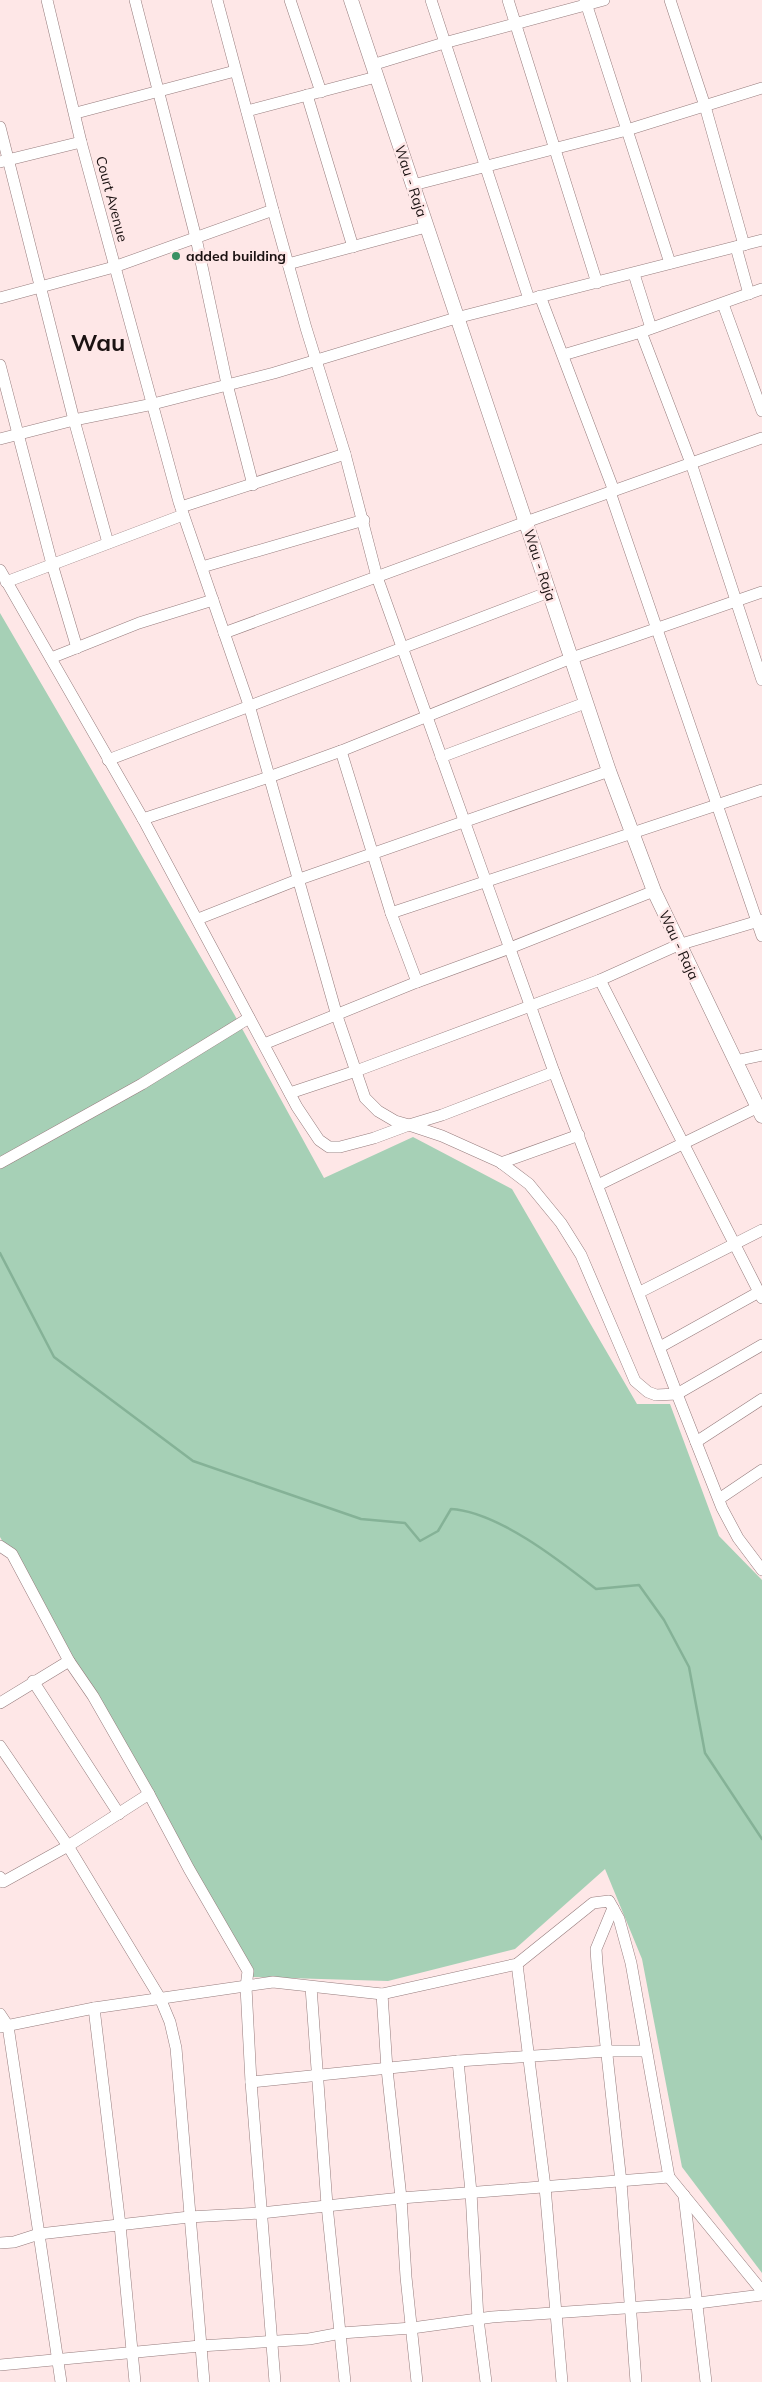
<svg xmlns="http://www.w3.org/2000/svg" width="762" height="2382" font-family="Mulish,sans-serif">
  <rect width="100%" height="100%" fill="#fee7e7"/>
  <path fill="#a6d0b6" d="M0 613 234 1014 324 1178 413 1137 512 1189 637 1404H670L719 1536 762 1580V2273L682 2167 642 1959 605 1869 515 1949 388 1981 253 1977 0 1537Z"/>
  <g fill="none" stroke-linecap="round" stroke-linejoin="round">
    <path stroke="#85b297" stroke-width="2.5" d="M0 1253 54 1357 193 1461 361 1519 405 1523 420 1541 438 1531 451 1509C498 1512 559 1560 596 1589L639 1585 664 1620 689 1667 705 1753 762 1839"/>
    <g stroke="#967c7d" stroke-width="12">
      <g id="minor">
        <path d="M47 0 81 142 179 502 249 705 337 1016 365 1098 378 1111 395 1121 409 1125 442 1115 554 1072"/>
        <path d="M135 0 196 238 227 384 253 485"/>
        <path d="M217 0 273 210 306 328 345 454 377 577 554 1072 677 1394 722 1508 738 1538 762 1570"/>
        <path d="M290 0 321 92"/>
        <path d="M431 0 529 299"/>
        <path d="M508 0 597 283"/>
        <path d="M585 0 670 263"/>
        <path d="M670 0 705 106 744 245"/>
        <path d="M372 65 444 43 604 0"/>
        <path d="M307 95 353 247"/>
        <path d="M247 111 376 77"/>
        <path d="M76 113 235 71"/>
        <path d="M0 127 74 420 108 543"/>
        <path d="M0 162 81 142"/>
        <path d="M413 185 627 130 762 88"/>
        <path d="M736 247 749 294"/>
        <path d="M288 264 426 227"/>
        <path d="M634 274 651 328"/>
        <path d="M540 296 614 491"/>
        <path d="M0 298 114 267 273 210"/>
        <path d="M723 304 762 411"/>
        <path d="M641 332 691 463 762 680"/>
        <path d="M563 355 641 332 762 289"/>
        <path d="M0 365 52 564 77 648"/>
        <path d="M0 439 74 420 153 404 274 373 456 318 762 240"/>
        <path d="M610 492 762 936"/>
        <path d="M181 507 345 454"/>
        <path d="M202 567 364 520"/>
        <path d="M0 570 143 819 297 1107 319 1140 329 1147H340L374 1138 409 1125 442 1136 500 1162 529 1184 561 1223 581 1255 635 1381 648 1392 656 1395 677 1394 762 1345"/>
        <path d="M6 582 183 515"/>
        <path d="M224 633 526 522 762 438"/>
        <path d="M51 658 139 623 213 600"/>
        <path d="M341 751 391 913 417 982"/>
        <path d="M441 757 585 703"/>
        <path d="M108 760 549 592"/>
        <path d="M143 819 269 777 341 751 569 659 762 592"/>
        <path d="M391 913 762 790"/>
        <path d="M198 919 297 880 609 771"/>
        <path d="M600 980 762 1298"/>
        <path d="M264 1044 417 982 510 948 654 891"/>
        <path d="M735 1061 762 1055"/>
        <path d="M290 1093 356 1071 600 980 678 945 762 920"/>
        <path d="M0 1163 142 1084 249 1018"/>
        <path d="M501 1163 579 1135"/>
        <path d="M598 1185 758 1107"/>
        <path d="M640 1292 762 1230"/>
        <path d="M660 1347 759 1292"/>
        <path d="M696 1442 762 1399"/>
        <path d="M719 1499 762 1470"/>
        <path d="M0 1546 12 1554 69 1661 93 1696 149 1794 189 1869 248 1971 246 1987 251 2082 275 2382"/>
        <path d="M33 1681 119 1814"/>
        <path d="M0 1703 69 1661"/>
        <path d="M0 1746 68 1846 160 1998 170 2022 176 2048 204 2382"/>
        <path d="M0 1877 3 1882 68 1846 149 1794"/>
        <path d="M613 1908 596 1949 597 1964 621 2182 636 2382"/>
        <path d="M517 1964 545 2187 562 2382"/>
        <path d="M311 1987 327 2205 345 2382"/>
        <path d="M382 1994 387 2069 401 2198 406 2277 417 2382"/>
        <path d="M94 2008 120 2225 135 2382"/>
        <path d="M0 2014 8 2026 61 2382"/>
        <path d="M0 2027 94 2008 273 1982 382 1994 517 1964 593 1903 609 1901 619 1919 631 1963 669 2177 762 2291"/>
        <path d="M458 2061 608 2051H646"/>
        <path d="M251 2082 458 2061 471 2192 478 2319 486 2382"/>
        <path d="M684 2195 706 2382"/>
        <path d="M0 2243 14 2242 39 2234 189 2217 261 2213 401 2198 669 2177"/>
        <path d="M0 2365 200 2346 309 2339 341 2333 412 2328 492 2317 698 2303 762 2295"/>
      </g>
    </g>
    <g stroke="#967c7d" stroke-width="15">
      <path id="major" d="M351 0 609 771 654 891 762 1116"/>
    </g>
    <use href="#minor" stroke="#fff" stroke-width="11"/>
    <use href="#major" stroke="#fff" stroke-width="14"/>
  </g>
  <circle fill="#3a9063" stroke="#fee7e7" stroke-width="2" cx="176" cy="256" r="5"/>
  <g text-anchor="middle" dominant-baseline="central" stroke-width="5" stroke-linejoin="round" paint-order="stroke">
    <g font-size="14" fill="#1b1212" stroke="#fee7e7">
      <text transform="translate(411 181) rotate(72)">Wau - Raja</text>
      <text transform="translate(112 199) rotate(75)">Court Avenue</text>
      <text transform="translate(540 565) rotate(72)">Wau - Raja</text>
      <text transform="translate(679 945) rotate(65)">Wau - Raja</text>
    </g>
    <g font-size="14" font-weight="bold" fill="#1b1212" stroke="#fee7e7" text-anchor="start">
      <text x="186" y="256">added building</text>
    </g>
    <g font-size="24" font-weight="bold" fill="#1b1212" stroke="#fee7e7">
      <text x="98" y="342">Wau</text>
    </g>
  </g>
</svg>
